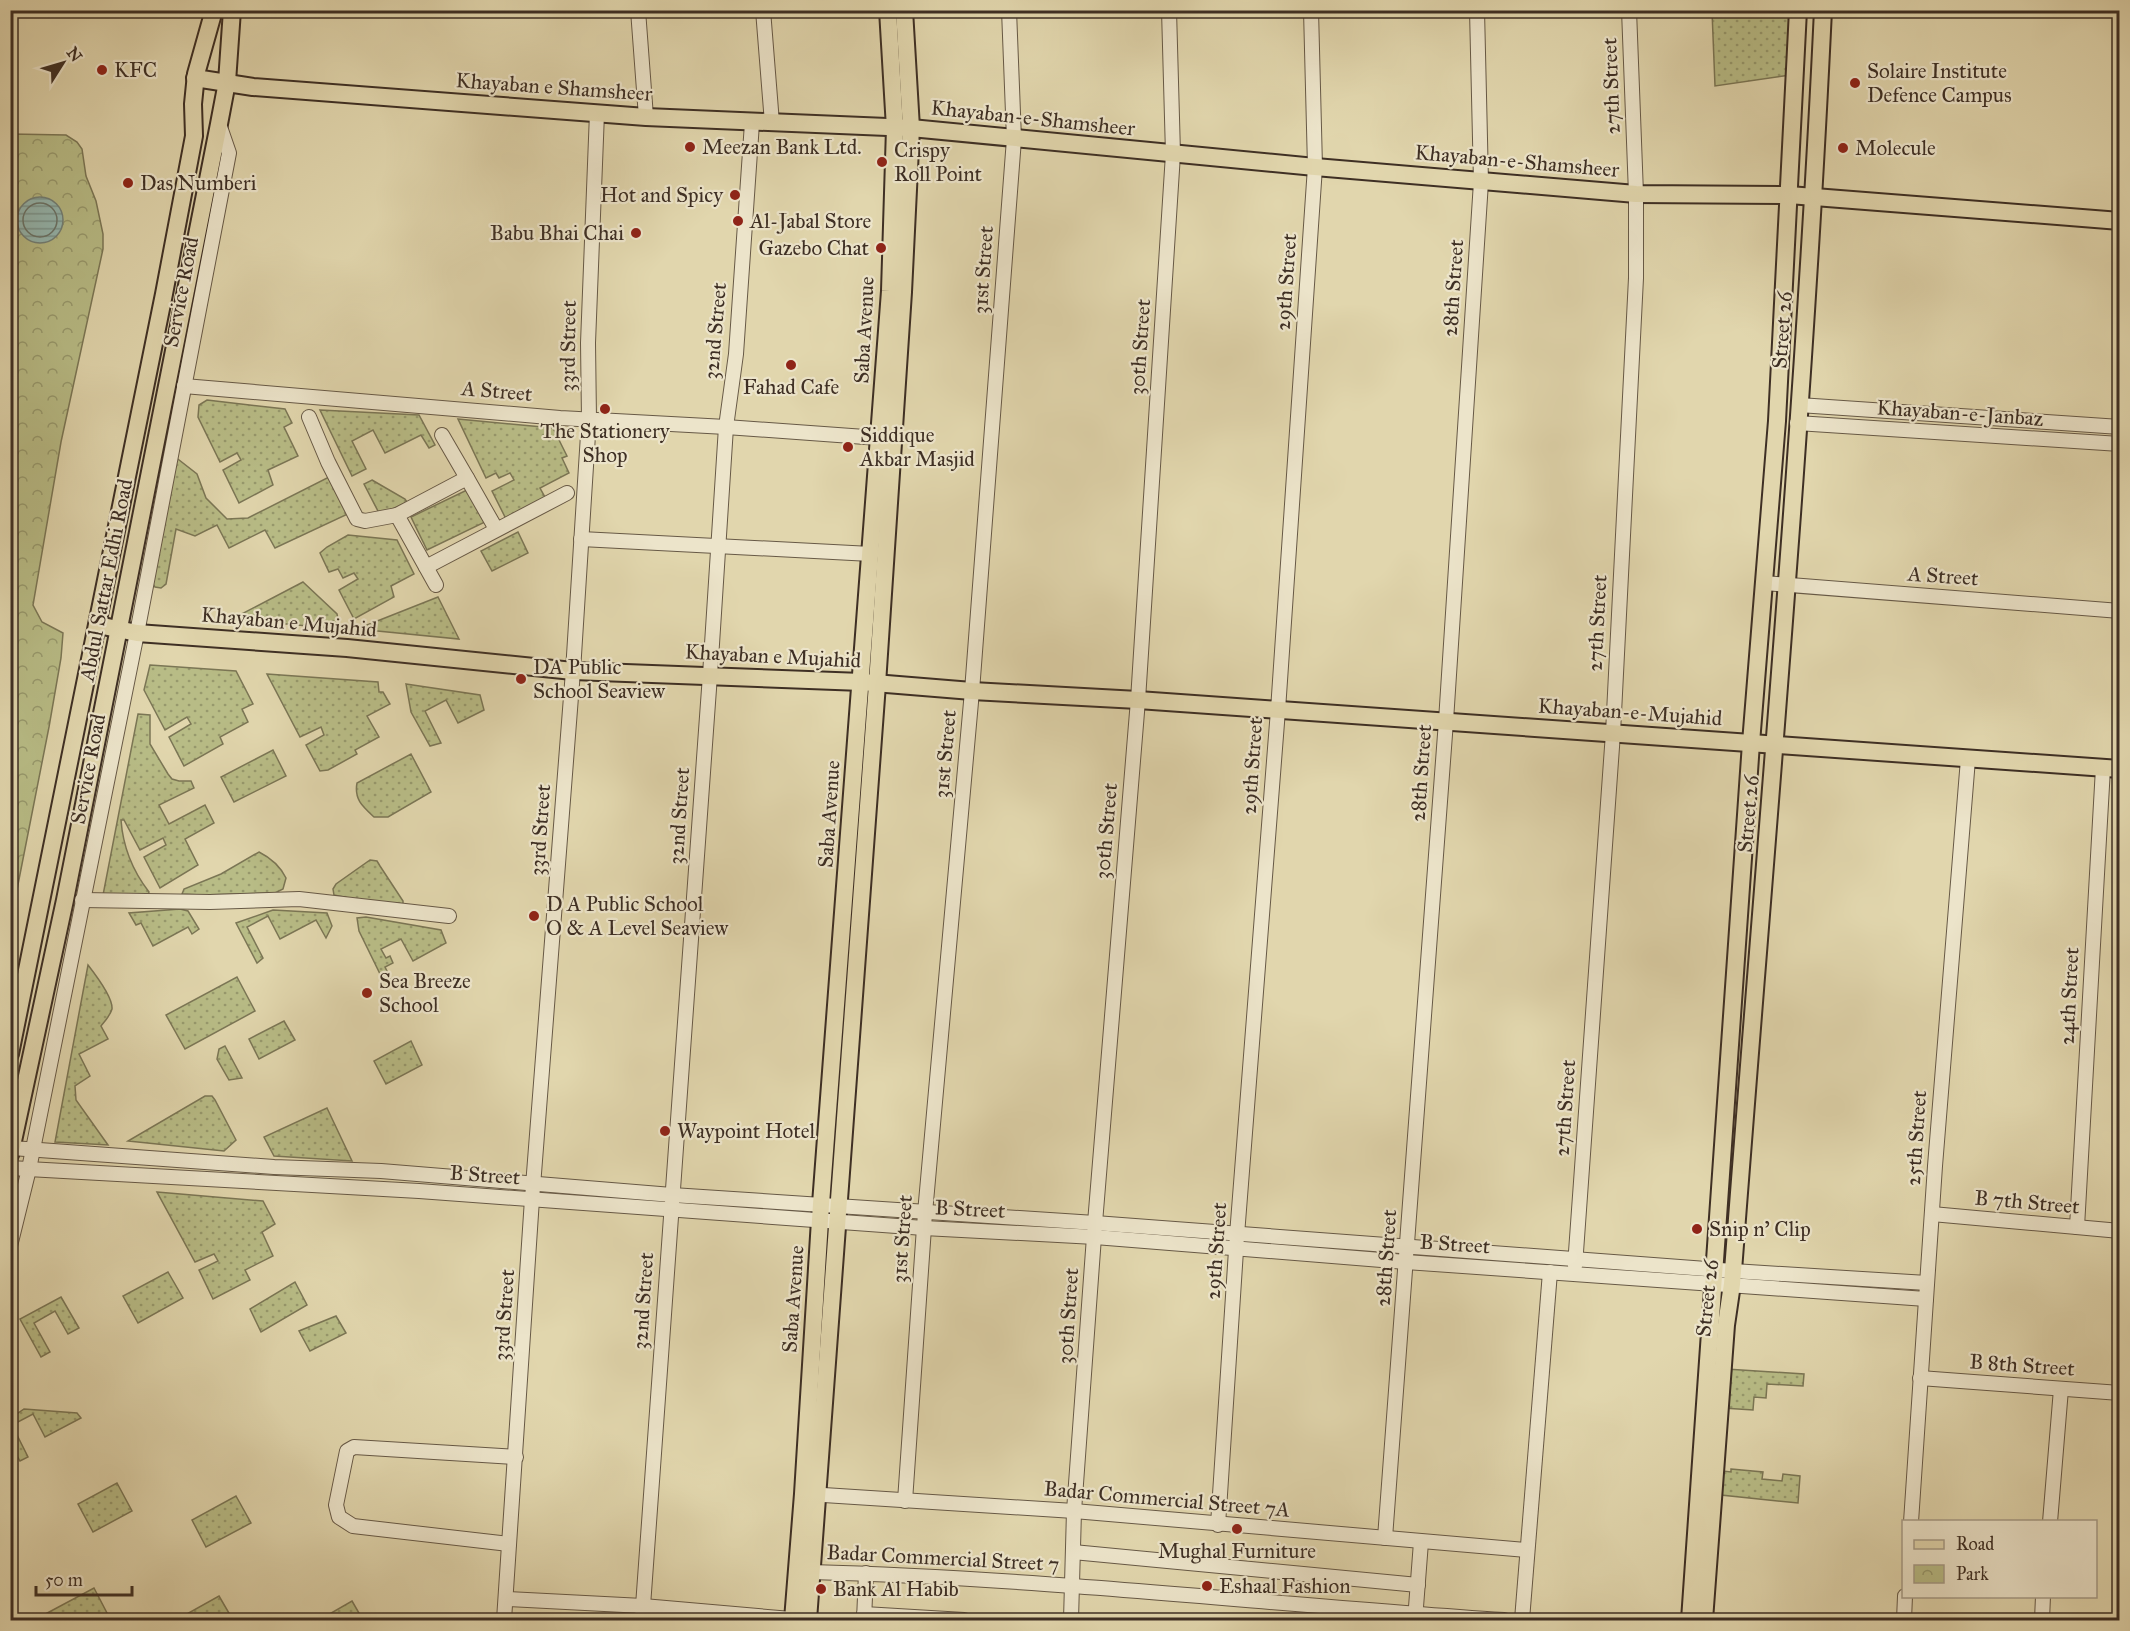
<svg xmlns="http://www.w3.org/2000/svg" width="2130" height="1631" font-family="'IM FELL Great Primer',serif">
  <defs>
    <pattern id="grass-dots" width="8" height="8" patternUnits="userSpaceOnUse" patternTransform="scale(1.5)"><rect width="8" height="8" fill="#b8bc86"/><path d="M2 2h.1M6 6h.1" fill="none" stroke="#97996d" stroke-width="1.8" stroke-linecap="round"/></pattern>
    <pattern id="park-crowns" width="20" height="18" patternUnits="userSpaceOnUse" patternTransform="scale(1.5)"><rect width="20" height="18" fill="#b8bc86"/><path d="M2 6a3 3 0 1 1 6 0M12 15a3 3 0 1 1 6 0" fill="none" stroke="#97996d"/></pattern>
    <pattern id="water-rules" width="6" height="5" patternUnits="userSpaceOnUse" patternTransform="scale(1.5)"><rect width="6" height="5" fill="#95b8b1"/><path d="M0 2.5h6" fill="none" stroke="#7b9690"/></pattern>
  </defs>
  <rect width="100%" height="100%" fill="#e1d6ad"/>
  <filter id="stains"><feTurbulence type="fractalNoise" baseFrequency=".00333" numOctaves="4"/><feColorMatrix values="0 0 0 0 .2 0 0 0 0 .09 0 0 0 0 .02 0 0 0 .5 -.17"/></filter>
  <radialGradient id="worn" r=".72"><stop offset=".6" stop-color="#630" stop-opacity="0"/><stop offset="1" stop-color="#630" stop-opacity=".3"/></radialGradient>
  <g fill="url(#grass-dots)" stroke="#7b7655" stroke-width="1.5">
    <path d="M1712 11H1791L1790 75 1715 86Z"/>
    <path d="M207 400 285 409 292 423 284 427 298 456 268 470 273 485 239 503 223 470 241 460 237 453 220 462 198 417 199 405Z"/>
    <path d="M320 410 419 415 435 445 429 448 421 435 385 453 373 430 352 441 366 469 352 476Z"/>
    <path d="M458 419 553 428 567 456 562 458 569 473 540 488 546 499 506 519 492 491 514 480 510 473 499 478 496 473 486 478Z"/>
    <path d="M174 456 197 474 206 498 227 519 248 518 331 476 350 513 275 548 265 530 229 548 217 525 195 536 176 529 166 584 161 588 155 587 152 583Z"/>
    <path d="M372 480 405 499 407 502 380 515 364 484Z"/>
    <path d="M469 489 485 522 427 550 411 517Z"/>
    <path d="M518 532 528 553 492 571 481 551Z"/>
    <path d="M348 535 397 540 414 574 391 586 394 597 354 619 339 590 358 579 354 573 343 578 338 569 329 572 320 553 327 547Z"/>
    <path d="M303 582 337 614 340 629 232 619Z"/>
    <path d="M438 597 459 639 357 629Z"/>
    <path d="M150 665 236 671 253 704 242 709 248 722 220 737 223 744 184 766 169 737 191 724 187 717 165 730 144 690Z"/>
    <path d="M267 674 378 682 379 692H383L390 704 367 716 379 737 355 750 357 754 328 770 320 771 306 745 324 735 321 727 300 737Z"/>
    <path d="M406 684 480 695 484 710 458 723 446 700 425 711 441 743 430 746 411 712Z"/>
    <path d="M138 714 150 715V744L168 774 172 779 179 781H191L194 788 159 805 169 824 205 805 214 823 185 839 198 865 160 888 144 857 166 845 163 838 140 850 124 820H121C123 848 132 870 149 892L147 896 103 895Z"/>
    <path d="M273 750 286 776 234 802 221 777Z"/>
    <path d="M411 754 431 792 388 817H374C362 806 354 799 357 783Z"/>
    <path d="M259 852C271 858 280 866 286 878L283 889 275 893 201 895 182 894 184 889 221 874Z"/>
    <path d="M370 860 377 861 380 866 403 901V905L399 908 334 895 333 889 336 884Z"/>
    <path d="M180 909 188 911 199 929 192 934 188 927 153 946 141 923 136 925 129 913Z"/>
    <path d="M273 910 327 913 332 926 326 938 316 920 280 939 268 916 247 927 263 958 257 963 236 923Z"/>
    <path d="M366 917 441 930 446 943 413 961 401 939 381 949 386 958 390 956 393 963 385 967 393 983 384 982 359 931 357 918Z"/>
    <path d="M88 965C95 974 113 998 112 1009 110 1016 105 1021 101 1026L108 1039 79 1054 90 1076 75 1086 76 1100 108 1145 55 1142Z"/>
    <path d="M237 977 255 1011 185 1049 166 1015Z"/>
    <path d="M284 1021 295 1040 259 1059 249 1039Z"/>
    <path d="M411 1041 422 1065 386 1084 374 1061Z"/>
    <path d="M225 1046 242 1078 229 1080 217 1059 219 1049Z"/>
    <path d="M205 1096H212L215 1100 236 1140 224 1151 128 1141Z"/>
    <path d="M327 1108 352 1161 274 1156 264 1137Z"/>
    <path d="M157 1192 263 1201 275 1224 262 1232 273 1256 245 1270 250 1280 213 1299 199 1270 218 1261 214 1254 195 1262Z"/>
    <path d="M168 1272 183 1298 138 1323 123 1296Z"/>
    <path d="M295 1282 307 1305 261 1332 250 1309Z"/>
    <path d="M61 1297 79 1328 68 1334 55 1311 34 1323 50 1352 41 1357 20 1319Z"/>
    <path d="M336 1316 346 1333 310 1351 299 1331Z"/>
    <path d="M1726 1369 1804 1374 1803 1386 1767 1384 1766 1398 1754 1397 1753 1410 1723 1408Z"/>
    <path d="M24 1409 77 1413 81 1418 45 1437 33 1414 12 1425 28 1457 20 1461 11 1445V1418Z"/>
    <path d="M1731 1469 1763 1472 1762 1479 1782 1481 1783 1474 1800 1476 1798 1503 1721 1495 1723 1471 1731 1472Z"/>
    <path d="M117 1483 132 1511 93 1532 78 1504Z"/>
    <path d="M236 1496 251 1523 206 1547 192 1520Z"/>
    <path d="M94 1588 108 1615 97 1620H37L36 1619Z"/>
    <path d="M219 1596 233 1620H176Z"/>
    <path d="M352 1601 363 1620H319Z"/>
  </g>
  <path fill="url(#park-crowns)" stroke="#7b7655" stroke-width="1.5" d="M11 134 66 135 77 142 82 149 86 176 96 201 103 234V249L61 442 33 605 42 622 63 633 61 658 49 727 11 920Z"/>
  <circle fill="url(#water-rules)" stroke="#728179" stroke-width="1.5" cx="40" cy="220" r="23"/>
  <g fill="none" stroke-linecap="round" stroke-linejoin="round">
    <circle stroke="#6a746a" stroke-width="1.5" cx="40" cy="220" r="17"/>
    <g stroke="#675946" stroke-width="16">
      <g id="minor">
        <path d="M638 10 646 117"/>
        <path d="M763 10 772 123"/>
        <path d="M184 386 560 418 726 427 879 438"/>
        <path d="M1799 405 2120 427"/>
        <path d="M309 417 328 462 357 519 365 521 397 515 436 585"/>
        <path d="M1797 423 2120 444"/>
        <path d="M442 435 467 478"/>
        <path d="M397 515 467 478 496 529"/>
        <path d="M581 539 871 554"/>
        <path d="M426 567 567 493"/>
        <path d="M1764 583 2120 611"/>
        <path d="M82 900 210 902 299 899 449 916"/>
        <path d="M12 1148 274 1167 381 1171 672 1195 1095 1223 1733 1271 1927 1283"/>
        <path d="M10 1168 419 1191 924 1228 1095 1237 1406 1262 1926 1299"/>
        <path d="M1932 1214 2120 1231"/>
        <path d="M2077 1227 2103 768"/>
        <path d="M10 1246 29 1169 137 633 229 153 219 124"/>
        <path d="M1575 1266 1613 733 1636 278V194L1629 10"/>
        <path d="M1920 1378 2120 1393"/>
        <path d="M808 1494 1074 1511 1527 1550"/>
        <path d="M905 1501 925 1213 972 691 1014 139 1009 10"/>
        <path d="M1911 1522 1935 1166 1968 759"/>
        <path d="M2050 1522 2061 1389"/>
        <path d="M1218 1525 1237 1235 1278 710 1315 167 1311 10"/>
        <path d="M1385 1538 1446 721 1481 182 1477 10"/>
        <path d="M509 1544 353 1526 339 1517 336 1505 347 1451 354 1447 516 1457"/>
        <path d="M1073 1552 1418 1585"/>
        <path d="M811 1572C1043 1578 1273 1605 1504 1620"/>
        <path d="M506 1599 643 1606 803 1620"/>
        <path d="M864 1614 964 1620"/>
        <path d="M504 1620 532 1199 573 671 589 419 588 343 597 113"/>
        <path d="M642 1620 710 675 726 427 736 354 752 123"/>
        <path d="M864 1620 866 1573"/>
        <path d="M1071 1620 1074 1511 1095 1223 1138 700 1173 154 1169 10"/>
        <path d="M1415 1620 1421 1542"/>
        <path d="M1522 1620 1550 1272"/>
        <path d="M1904 1620 1905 1596"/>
        <path d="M2042 1620 2043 1596"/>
      </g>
    </g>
    <g stroke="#3e2f24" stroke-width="20">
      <g id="major">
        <path d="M195 78 253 87 646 117 911 128 1315 167 1636 194 1789 195 2120 221"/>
        <path d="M98 625 137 633 347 648 573 671 862 682 972 691 1138 700 2120 769"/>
        <path d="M10 1054 164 294 194 136 193 104 196 74 214 10"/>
        <path d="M10 1155 65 900 219 124 227 82 232 10"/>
        <path d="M793 1620 803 1494 821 1204 890 291 895 128 888 10"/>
        <path d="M808 1620 877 684 903 292 911 128 904 10"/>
        <path d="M1690 1620 1751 743 1777 421 1798 10"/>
        <path d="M1704 1620 1726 1325 1732 1284C1764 860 1803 436 1823 10"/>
      </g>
    </g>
    <use href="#minor" stroke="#ece4ca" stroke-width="14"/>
    <use href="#major" stroke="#e1d6ad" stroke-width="16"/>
  </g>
  <g fill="#8f2418" stroke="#ece4ca" stroke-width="2">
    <circle cx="102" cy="70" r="6"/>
    <circle cx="1855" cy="83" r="6"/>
    <circle cx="690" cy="147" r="6"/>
    <circle cx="1843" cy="148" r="6"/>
    <circle cx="882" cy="162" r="6"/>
    <circle cx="128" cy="183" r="6"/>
    <circle cx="735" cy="195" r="6"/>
    <circle cx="738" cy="221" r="6"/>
    <circle cx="636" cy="233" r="6"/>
    <circle cx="881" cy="248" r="6"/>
    <circle cx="791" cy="365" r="6"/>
    <circle cx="605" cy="409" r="6"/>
    <circle cx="848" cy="447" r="6"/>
    <circle cx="521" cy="679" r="6"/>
    <circle cx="534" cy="916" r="6"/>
    <circle cx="367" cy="993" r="6"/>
    <circle cx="665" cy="1131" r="6"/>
    <circle cx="1697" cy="1229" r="6"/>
    <circle cx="1237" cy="1529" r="6"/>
    <circle cx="1207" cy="1586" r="6"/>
    <circle cx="821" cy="1589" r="6"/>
  </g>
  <g text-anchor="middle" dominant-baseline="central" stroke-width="4.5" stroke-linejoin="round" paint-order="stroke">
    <g font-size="21" fill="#3e2f24" stroke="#ece4ca" text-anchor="start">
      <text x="114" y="70">KFC</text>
      <text x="1867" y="71">Solaire Institute<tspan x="1867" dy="24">Defence Campus</tspan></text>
      <text x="702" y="147">Meezan Bank Ltd.</text>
      <text x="1855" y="148">Molecule</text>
      <text x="894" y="150">Crispy<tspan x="894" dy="24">Roll Point</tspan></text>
      <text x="140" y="183">Das Numberi</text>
      <text x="723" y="195" text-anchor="end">Hot and Spicy</text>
      <text x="750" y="221">Al-Jabal Store</text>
      <text x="624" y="233" text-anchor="end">Babu Bhai Chai</text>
      <text x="869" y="248" text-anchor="end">Gazebo Chat</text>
      <text x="791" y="387" text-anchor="middle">Fahad Cafe</text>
      <text x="605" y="431" text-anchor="middle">The Stationery<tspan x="605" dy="24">Shop</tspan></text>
      <text x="860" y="435">Siddique<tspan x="860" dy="24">Akbar Masjid</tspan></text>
      <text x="533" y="667">DA Public<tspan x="533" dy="24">School Seaview</tspan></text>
      <text x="546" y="904">D A Public School<tspan x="546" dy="24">O &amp; A Level Seaview</tspan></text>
      <text x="379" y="981">Sea Breeze<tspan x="379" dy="24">School</tspan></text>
      <text x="677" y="1131">Waypoint Hotel</text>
      <text x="1709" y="1229">Snip n' Clip</text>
      <text x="1237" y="1551" text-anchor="middle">Mughal Furniture</text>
      <text x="1219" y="1586">Eshaal Fashion</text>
      <text x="833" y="1589">Bank Al Habib</text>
    </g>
    <g font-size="21" fill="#3e2f24" stroke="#ece4ca">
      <text transform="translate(1611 86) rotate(-92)">27th Street</text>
      <text transform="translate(554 87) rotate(4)">Khayaban e Shamsheer</text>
      <text transform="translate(1033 118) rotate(6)">Khayaban-e-Shamsheer</text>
      <text transform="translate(1517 161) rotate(5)">Khayaban-e-Shamsheer</text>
      <text transform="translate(983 270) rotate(-86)">31st Street</text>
      <text transform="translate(1286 282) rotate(-86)">29th Street</text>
      <text transform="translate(1453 288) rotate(-86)">28th Street</text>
      <text transform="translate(181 292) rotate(-79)">Service Road</text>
      <text transform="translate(864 330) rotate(-87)">Saba Avenue</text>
      <text transform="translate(1782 330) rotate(-86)">Street 26</text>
      <text transform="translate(715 331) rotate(-85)">32nd Street</text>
      <text transform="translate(568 346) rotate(-89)">33rd Street</text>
      <text transform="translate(1140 347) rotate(-86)">30th Street</text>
      <text transform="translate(497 391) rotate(5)">A Street</text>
      <text transform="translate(1960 413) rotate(4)">Khayaban-e-Janbaz</text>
      <text transform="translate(1943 576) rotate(4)">A Street</text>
      <text transform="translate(106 580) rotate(-79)">Abdul Sattar Edhi Road</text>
      <text transform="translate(289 622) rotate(5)">Khayaban e Mujahid</text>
      <text transform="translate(1597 623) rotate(-87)">27th Street</text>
      <text transform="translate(773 656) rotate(3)">Khayaban e Mujahid</text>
      <text transform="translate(1630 712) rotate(4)">Khayaban-e-Mujahid</text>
      <text transform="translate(945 754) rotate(-85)">31st Street</text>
      <text transform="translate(1252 766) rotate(-86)">29th Street</text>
      <text transform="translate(88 769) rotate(-79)">Service Road</text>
      <text transform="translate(1421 773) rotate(-86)">28th Street</text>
      <text transform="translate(829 814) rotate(-86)">Saba Avenue</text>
      <text transform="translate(1748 814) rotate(-85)">Street 26</text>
      <text transform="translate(679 816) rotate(-86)">32nd Street</text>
      <text transform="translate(540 830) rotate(-86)">33rd Street</text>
      <text transform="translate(1106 831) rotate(-85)">30th Street</text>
      <text transform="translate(2069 996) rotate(-87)">24th Street</text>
      <text transform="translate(1565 1108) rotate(-86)">27th Street</text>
      <text transform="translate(1916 1138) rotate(-86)">25th Street</text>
      <text transform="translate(485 1175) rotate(4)">B Street</text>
      <text transform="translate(2027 1202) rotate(5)">B 7th Street</text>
      <text transform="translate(970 1209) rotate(3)">B Street</text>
      <text transform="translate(902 1239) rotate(-86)">31st Street</text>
      <text transform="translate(1455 1244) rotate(4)">B Street</text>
      <text transform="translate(1216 1251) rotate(-86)">29th Street</text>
      <text transform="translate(1386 1258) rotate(-86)">28th Street</text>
      <text transform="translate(1707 1298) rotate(-84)">Street 26</text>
      <text transform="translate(793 1299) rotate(-86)">Saba Avenue</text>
      <text transform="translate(643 1301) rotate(-86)">32nd Street</text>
      <text transform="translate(504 1315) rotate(-86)">33rd Street</text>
      <text transform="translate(1068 1316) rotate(-86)">30th Street</text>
      <text transform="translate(2022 1365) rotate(4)">B 8th Street</text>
      <text transform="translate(1167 1499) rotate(5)">Badar Commercial Street 7A</text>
      <text transform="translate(943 1558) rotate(3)">Badar Commercial Street 7</text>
    </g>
  </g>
  <rect width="2130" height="1631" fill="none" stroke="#e1d6ad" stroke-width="36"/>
  <rect x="12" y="12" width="2106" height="1607" fill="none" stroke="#3e2f24" stroke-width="3"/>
  <rect x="18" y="18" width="2094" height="1595" fill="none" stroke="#3e2f24" stroke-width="1.5"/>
  <rect x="1902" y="1520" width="195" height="78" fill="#ece4ca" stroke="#a69c88" stroke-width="1.5"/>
  <rect x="1914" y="1540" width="30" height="9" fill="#e1d6ad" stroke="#a69c88" stroke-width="1.5"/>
  <text x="1956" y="1550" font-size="18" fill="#3e2f24">Road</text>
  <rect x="1914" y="1565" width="30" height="18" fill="url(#park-crowns)" stroke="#a69c88" stroke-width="1.5"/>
  <text x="1956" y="1580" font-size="18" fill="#3e2f24">Park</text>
  <g transform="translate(63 63) rotate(53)" stroke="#ece4ca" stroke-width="4.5" paint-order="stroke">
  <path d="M0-4.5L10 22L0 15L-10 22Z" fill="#3e2f24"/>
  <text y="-9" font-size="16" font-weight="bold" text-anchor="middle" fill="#3e2f24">N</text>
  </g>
  <path d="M36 1586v9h96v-9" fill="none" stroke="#3e2f24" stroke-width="3"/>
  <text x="45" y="1586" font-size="18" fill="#3e2f24" stroke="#ece4ca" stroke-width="4.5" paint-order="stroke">50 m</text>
  <rect width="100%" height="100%" filter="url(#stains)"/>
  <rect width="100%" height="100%" fill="url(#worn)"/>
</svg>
